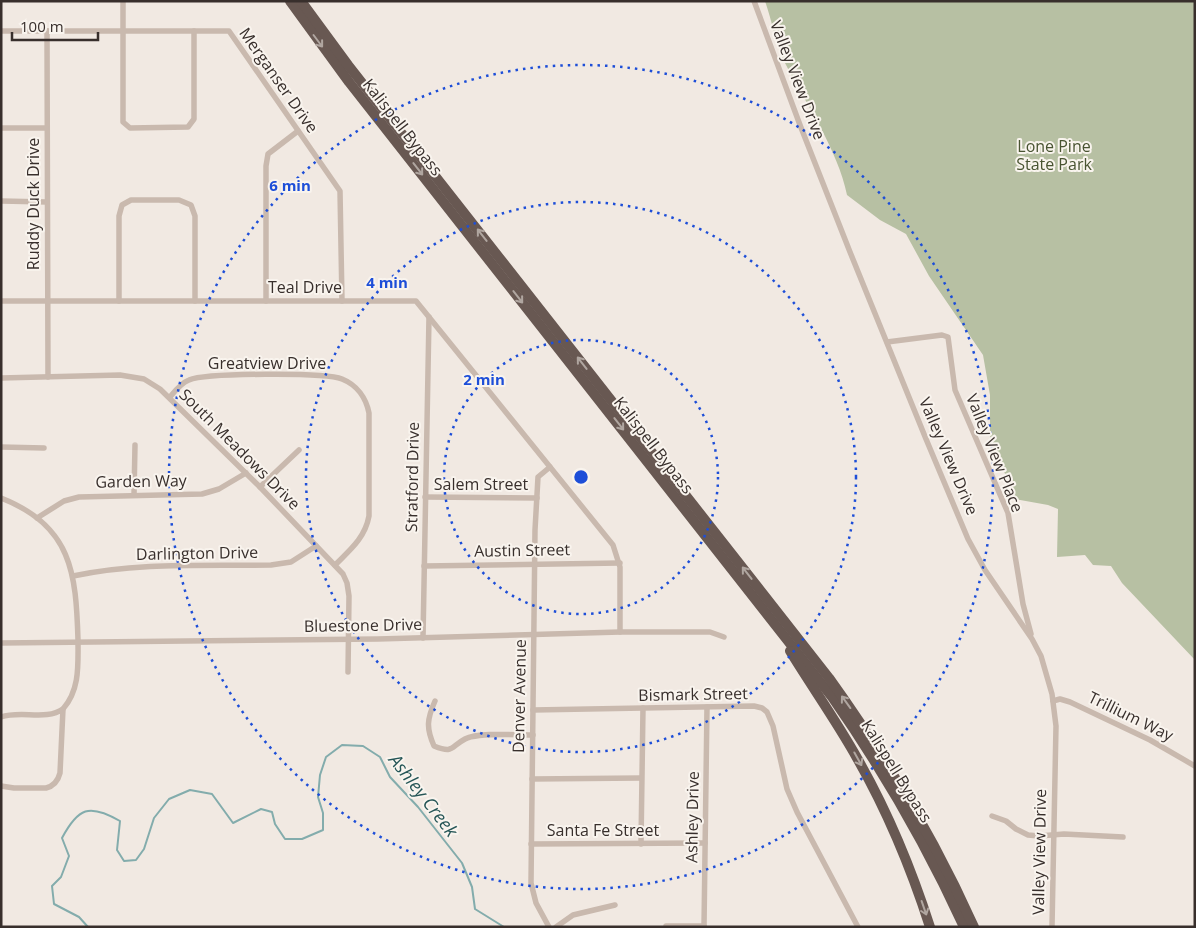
<svg xmlns="http://www.w3.org/2000/svg" width="1196" height="928" font-family="'Open Sans',sans-serif">
  <rect width="100%" height="100%" fill="#f1e9e2"/>
  <path fill="#b7c0a3" d="M765 1H1195V660L1122 583 1111 566 1093 565 1085 555 1057 557 1058 509 1048 505 1015 499 990 436V395L983 355 929 276 906 234 880 220 847 195C838 150 806 104 785 63 776 45 772 21 765 1Z"/>
  <g fill="none" stroke-linecap="round" stroke-linejoin="round">
    <path stroke="#83acac" stroke-width="2" d="M88 927 79 917 54 904 52 886 61 877 69 856 62 838C78 808 89 803 120 821L117 850 124 861 136 860 144 849 154 818 169 799 190 790 212 794 233 823 261 809 272 812 275 824 285 839H302L323 830V813L318 797 320 775 326 757 342 745 363 746 380 757 390 777 418 807 462 863 472 887 475 909 504 927"/>
    <g stroke="#c9b9ae" stroke-width="5.5">
      <path d="M123 1V122L130 128 188 127 194 119V31"/>
      <path d="M754 1 800 125 850 252 926 439 968 539 985 570 1032 639 1041 656 1052 694 1056 726 1052 927"/>
      <path d="M1 31H229L340 191 342 301"/>
      <path d="M47 31 48 377"/>
      <path d="M1 128H46"/>
      <path d="M1 201 47 202"/>
      <path d="M1 301H416L613 545 620 567V632"/>
      <path d="M119 301V216L122 205 131 200H179L191 205 195 216V301"/>
      <path d="M266 301V166L268 154 298 131"/>
      <path d="M887 342 942 335 948 337 955 390 1008 513 1023 604 1031 634"/>
      <path d="M1 378 120 375 144 379 160 389 260 487 343 574 347 583 349 596 348 672"/>
      <path d="M170 397C175 391 181 383 189 380 206 373 325 372 342 379 357 385 366 398 369 413V516C365 538 350 550 335 565"/>
      <path d="M1 447 44 448"/>
      <path d="M260 487 299 450"/>
      <path d="M134 495 135 445"/>
      <path d="M425 497 537 498"/>
      <path d="M1 498C72 526 76 573 78 640 78 665 80 690 63 709"/>
      <path d="M37 518 64 501 79 497 202 494 219 489 246 473"/>
      <path d="M424 566 620 563"/>
      <path d="M73 576C138 562 205 566 271 565L291 562 316 546"/>
      <path d="M423 638 429 317"/>
      <path d="M1 643 378 639 620 632H710L724 637"/>
      <path d="M435 701C427 719 426 728 434 746 454 754 450 747 465 739 478 732 517 735 533 735"/>
      <path d="M1053 701 1060 699 1070 702 1150 740 1195 766"/>
      <path d="M533 710 754 706 762 708 767 712 773 726 787 789 797 812 858 927"/>
      <path d="M1 717C21 710 46 721 63 709L60 773C58 781 54 786 46 788H14L1 786"/>
      <path d="M532 779 641 778"/>
      <path d="M992 816 1006 821 1016 829 1028 835 1039 836 1064 834 1123 837"/>
      <path d="M531 844 705 843"/>
      <path d="M641 844 643 708"/>
      <path d="M666 926H704"/>
      <path d="M549 927 536 903 531 883 535 530 538 477 550 467"/>
      <path d="M556 927 573 915 615 905"/>
      <path d="M704 927 707 707"/>
    </g>
    <g stroke="#685852" stroke-width="10">
      <path d="M290 1 349 82 832 697C883 770 927 846 964 927"/>
      <path d="M301 1 348 65 829 678C885 756 934 838 974 927"/>
      <path d="M790 651C812 687 837 722 857 758 888 812 911 868 930 927"/>
    </g>
  </g>
  <defs><path id="oneway-shaft" d="M-6 0H5M1.5-3L5.5 0L1.5 3" fill="none" stroke-width="1.6" stroke-linecap="round" stroke-linejoin="round" transform="scale(1.25)"/></defs>
  <g stroke="#b0a6a0">
    <use href="#oneway-shaft" transform="translate(318 41) rotate(53)"/>
    <use href="#oneway-shaft" transform="translate(418 169) rotate(52)"/>
    <use href="#oneway-shaft" transform="translate(482 235) rotate(-128)"/>
    <use href="#oneway-shaft" transform="translate(518 297) rotate(52)"/>
    <use href="#oneway-shaft" transform="translate(582 363) rotate(-128)"/>
    <use href="#oneway-shaft" transform="translate(619 424) rotate(52)"/>
    <use href="#oneway-shaft" transform="translate(747 573) rotate(-128)"/>
    <use href="#oneway-shaft" transform="translate(846 702) rotate(-126)"/>
    <use href="#oneway-shaft" transform="translate(858 759) rotate(61)"/>
    <use href="#oneway-shaft" transform="translate(924 908) rotate(71)"/>
  </g>
  <g fill="none" stroke="#1d4ed8" stroke-width="2.5" stroke-dasharray="2.5 5">
    <circle cx="581" cy="477" r="137"/>
    <circle cx="581" cy="477" r="275"/>
    <circle cx="581" cy="477" r="412"/>
  </g>
  <g text-anchor="middle" dominant-baseline="central" stroke-width="4" stroke-linejoin="round" paint-order="stroke">
    <g font-size="16" fill="#382f2c" stroke="#f9f4ee">
      <text transform="translate(279 80) rotate(55)">Merganser Drive</text>
      <text transform="translate(798 80) rotate(69)">Valley View Drive</text>
      <text transform="translate(403 127) rotate(52)">Kalispell Bypass</text>
      <text transform="translate(33 204) rotate(-90)">Ruddy Duck Drive</text>
      <text x="305" y="287">Teal Drive</text>
      <text x="267" y="363">Greatview Drive</text>
      <text transform="translate(654 445) rotate(52)">Kalispell Bypass</text>
      <text transform="translate(240 449) rotate(45)">South Meadows Drive</text>
      <text transform="translate(995 453) rotate(68)">Valley View Place</text>
      <text transform="translate(949 456) rotate(67)">Valley View Drive</text>
      <text transform="translate(412 477) rotate(-89)">Stratford Drive</text>
      <text transform="translate(141 481) rotate(-1)">Garden Way</text>
      <text x="481" y="484">Salem Street</text>
      <text transform="translate(522 550) rotate(-1)">Austin Street</text>
      <text transform="translate(197 553) rotate(-1)">Darlington Drive</text>
      <text transform="translate(363 625) rotate(-1)">Bluestone Drive</text>
      <text transform="translate(693 694) rotate(-1)">Bismark Street</text>
      <text transform="translate(519 696) rotate(-89)">Denver Avenue</text>
      <text transform="translate(1131 716) rotate(26)">Trillium Way</text>
      <text transform="translate(897 771) rotate(58)">Kalispell Bypass</text>
      <text transform="translate(692 817) rotate(-89)">Ashley Drive</text>
      <text x="603" y="830">Santa Fe Street</text>
      <text transform="translate(1039 852) rotate(-89)">Valley View Drive</text>
    </g>
    <g font-size="16" fill="#495432" stroke="#f9f4ee">
      <text x="1054" y="146">Lone Pine<tspan x="1054" dy="18">State Park</tspan></text>
    </g>
    <g font-size="18" font-style="italic" fill="#255556" stroke="#f9f4ee">
      <text transform="translate(424 795) rotate(52)">Ashley Creek</text>
    </g>
  </g>
  <circle cx="581" cy="477" r="8" fill="#1d4ed8" stroke="#f9f4ee" stroke-width="2.5"/>
  <g font-size="15" text-anchor="middle" font-weight="bold" fill="#1d4ed8" stroke="#f9f4ee" stroke-width="4" stroke-linejoin="round" paint-order="stroke">
    <text x="290" y="191">6 min</text>
    <text x="387" y="288">4 min</text>
    <text x="484" y="385">2 min</text>
  </g>
  <rect width="1196" height="928" fill="none" stroke="#382f2c" stroke-width="5"/>
  <path d="M12 32v8h86v-8" fill="none" stroke="#382f2c" stroke-width="2.5"/>
  <text x="20" y="32" font-size="15" fill="#382f2c" stroke="#f9f4ee" stroke-width="4" paint-order="stroke">100 m</text>
</svg>
